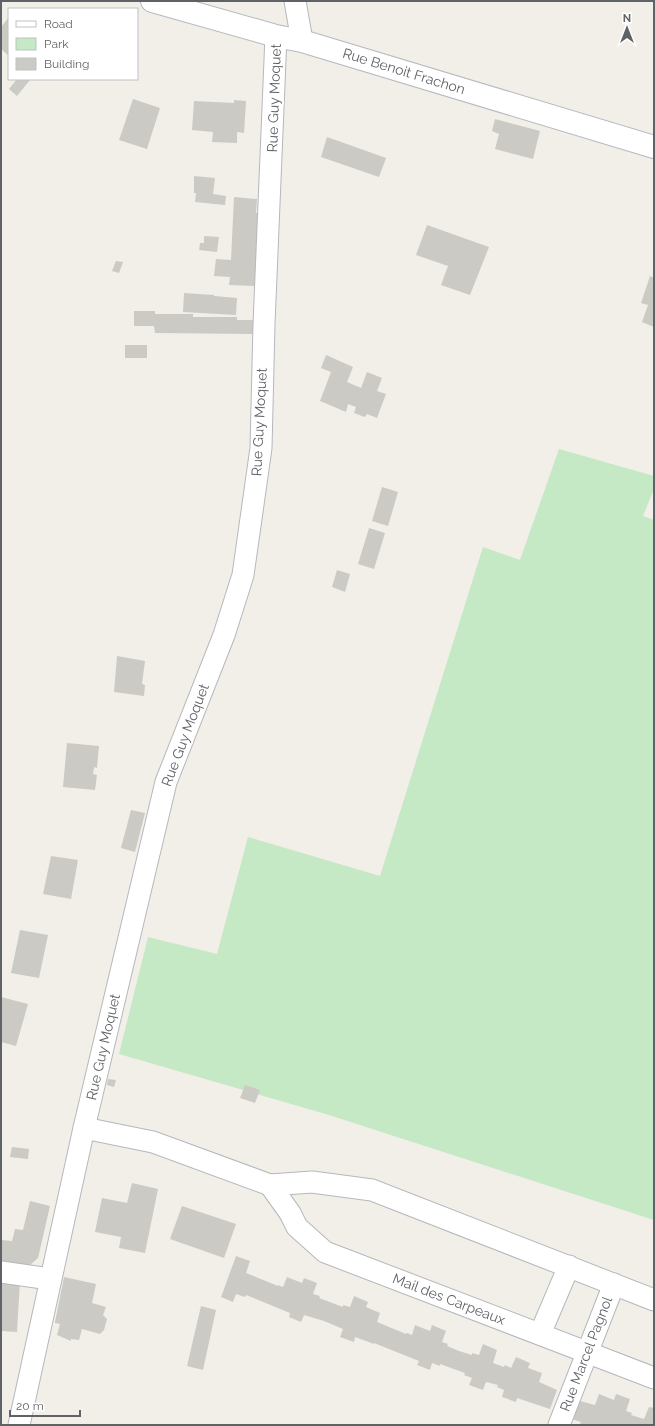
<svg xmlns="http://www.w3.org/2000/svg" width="655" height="1426" font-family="Raleway,sans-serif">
  <rect width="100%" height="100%" fill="#f1efe8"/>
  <path fill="#c5e8c5" d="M559 449 654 476V489L643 516 654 520V1220L329 1115 119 1054 148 937 217 954 248 837 380 876 483 547 520 560Z"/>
  <g fill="#cccac5">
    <path d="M9 17V56L1 49V27Z"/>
    <path d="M17 79H29L30 80 17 96 9 89Z"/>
    <path d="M133 99 160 108 147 149 119 140Z"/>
    <path d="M234 100 246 101 244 133 237 132V143L212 142 213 132 192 130 194 101 234 103Z"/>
    <path d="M495 119 540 131 533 159 495 149 499 134 492 131Z"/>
    <path d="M327 137 386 158 379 177 321 157Z"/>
    <path d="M194 176 215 178 213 194 226 196 225 205 195 202 196 193H194Z"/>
    <path d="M234 197 257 199 256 213H259L255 286 229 285 230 277 214 276 216 259 231 260Z"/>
    <path d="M427 225 489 247 470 295 441 285 448 266 416 255Z"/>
    <path d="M204 236 219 237 217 252 199 250 200 243H204Z"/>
    <path d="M116 261 123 262 119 273 112 271Z"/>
    <path d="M650 276 654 278V327L642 322 648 305 641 303Z"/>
    <path d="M184 293 214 295V296L237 298 236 315 183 312Z"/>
    <path d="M134 311H155V314H193V317H237V320H253L254 334 155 333 154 326H134Z"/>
    <rect x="125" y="345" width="22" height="13"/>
    <path d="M326 355 353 367 347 382 361 388 367 372 382 378 377 391 386 394 377 418 367 414 365 417 354 413 356 407 348 404 346 412 320 401 331 372 321 368Z"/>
    <path d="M382 487 398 492 388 526 372 521Z"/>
    <path d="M369 528 385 533 374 569 358 564Z"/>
    <path d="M337 570 350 574 345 592 332 587Z"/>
    <path d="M117 656 145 661 142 684 145 685 144 696 114 692Z"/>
    <path d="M67 743 99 746 97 768 94 767 93 774 97 775 95 790 63 787Z"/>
    <path d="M131 810 145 813 135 852 121 848Z"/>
    <path d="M51 856 78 860 71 899 43 894Z"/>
    <path d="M20 930 48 935 39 978 11 973Z"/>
    <path d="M1 997 28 1004 16 1046 1 1042Z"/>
    <path d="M108 1079 116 1080 114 1087 107 1085Z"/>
    <path d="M245 1085 260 1090 255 1103 240 1098Z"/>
    <path d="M12 1147 29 1149 28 1159 10 1157Z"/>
    <path d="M132 1183 158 1189 145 1253 119 1248 121 1237 95 1232 102 1198 127 1203Z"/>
    <path d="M30 1201 50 1206 38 1258 30 1265 1 1262V1240L12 1241 15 1229 23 1230Z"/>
    <path d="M182 1206 236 1224 224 1258 170 1239Z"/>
    <path d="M236 1256 250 1261 246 1273 278 1286V1285L283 1287 287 1277 302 1283 304 1278 317 1283 313 1294 320 1296 319 1298 343 1307V1305L350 1307 354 1296 368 1302 366 1307 380 1313 377 1322 406 1334 407 1333 412 1335 415 1325 430 1331 432 1325 446 1331 442 1342 448 1344 447 1346 459 1351 472 1355V1353L479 1355 483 1344 497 1350 493 1363 504 1367 505 1365 511 1368 516 1357 530 1363 528 1368 542 1373 539 1382 557 1390 550 1409 517 1398 516 1402 502 1397 504 1390 497 1387 498 1385 486 1382 483 1390 469 1385 472 1378 464 1375 465 1373 440 1364V1366L432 1363 430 1370 417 1365 419 1361 374 1343V1344L355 1337 354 1342 340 1337 343 1329 324 1321 304 1315 301 1322 289 1317 290 1313 246 1295 245 1297 236 1294 233 1302 221 1297Z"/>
    <path d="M64 1277 96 1284 92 1303 106 1307 103 1315 107 1319 104 1330 100 1334 82 1329 79 1340 71 1339V1341L57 1335 60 1324 55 1323V1322Z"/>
    <path d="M1 1279 20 1281 17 1332 1 1331Z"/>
    <path d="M201 1306 216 1310 203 1370 187 1366Z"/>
    <path d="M599 1394 614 1400 616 1394 630 1399 626 1411 632 1413 631 1415 644 1419 649 1407 654 1408V1425H583L580 1424 581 1422 569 1418 576 1400 595 1405Z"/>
  </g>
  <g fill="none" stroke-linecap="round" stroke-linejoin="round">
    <g stroke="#b5b8bc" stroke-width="23">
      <g id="minor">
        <path d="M295 1 302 41"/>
        <path d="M84 1128 153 1142 270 1185"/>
        <path d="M1 1272 50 1279"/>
        <path d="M654 1300 372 1190 312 1182 270 1185 290 1213 297 1227 325 1252 654 1378"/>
        <path d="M540 1334 569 1266"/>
        <path d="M19 1425 84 1128 166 782 224 635 243 575 261 448 264 324 276 36"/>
        <path d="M559 1425 614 1284"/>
      </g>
    </g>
    <g stroke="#b6babf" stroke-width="24">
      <path id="secondary" d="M152 1 276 36 302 41 654 147"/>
    </g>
    <use href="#minor" stroke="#fff" stroke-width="21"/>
    <use href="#secondary" stroke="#fff" stroke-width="22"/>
  </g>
  <g text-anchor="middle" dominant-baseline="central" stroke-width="4" stroke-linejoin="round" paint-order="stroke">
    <g font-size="14" fill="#5f6368" stroke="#fff">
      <text transform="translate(404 71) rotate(17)">Rue Benoit Frachon</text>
      <text transform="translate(274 98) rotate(-88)">Rue Guy Moquet</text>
      <text transform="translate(259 422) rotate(-87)">Rue Guy Moquet</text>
      <text transform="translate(185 735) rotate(-69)">Rue Guy Moquet</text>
      <text transform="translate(103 1047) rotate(-77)">Rue Guy Moquet</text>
      <text transform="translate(449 1299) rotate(21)">Mail des Carpeaux</text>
      <text transform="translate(586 1354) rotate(-69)">Rue Marcel Pagnol</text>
    </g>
  </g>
  <rect width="655" height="1426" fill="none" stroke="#5f6368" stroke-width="4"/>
  <rect x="8" y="8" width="130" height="72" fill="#ffffff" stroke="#bfc1c3"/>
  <rect x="16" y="21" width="20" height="6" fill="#ffffff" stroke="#bfc1c3"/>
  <text x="44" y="28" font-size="12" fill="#5f6368">Road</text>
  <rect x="16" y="38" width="20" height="12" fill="#c5e8c5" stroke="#bfc1c3"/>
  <text x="44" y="48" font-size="12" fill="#5f6368">Park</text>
  <rect x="16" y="58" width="20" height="12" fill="#cccac5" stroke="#bfc1c3"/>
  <text x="44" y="68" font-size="12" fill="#5f6368">Building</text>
  <g transform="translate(627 28)" stroke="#ffffff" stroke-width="3" paint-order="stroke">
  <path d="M0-3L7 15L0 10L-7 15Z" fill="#5f6368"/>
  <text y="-6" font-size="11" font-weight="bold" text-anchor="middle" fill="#5f6368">N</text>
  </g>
  <path d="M10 1410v6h70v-6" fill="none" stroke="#5f6368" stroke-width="2"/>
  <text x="16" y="1410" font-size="12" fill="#5f6368" stroke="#ffffff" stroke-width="3" paint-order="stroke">20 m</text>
</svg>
